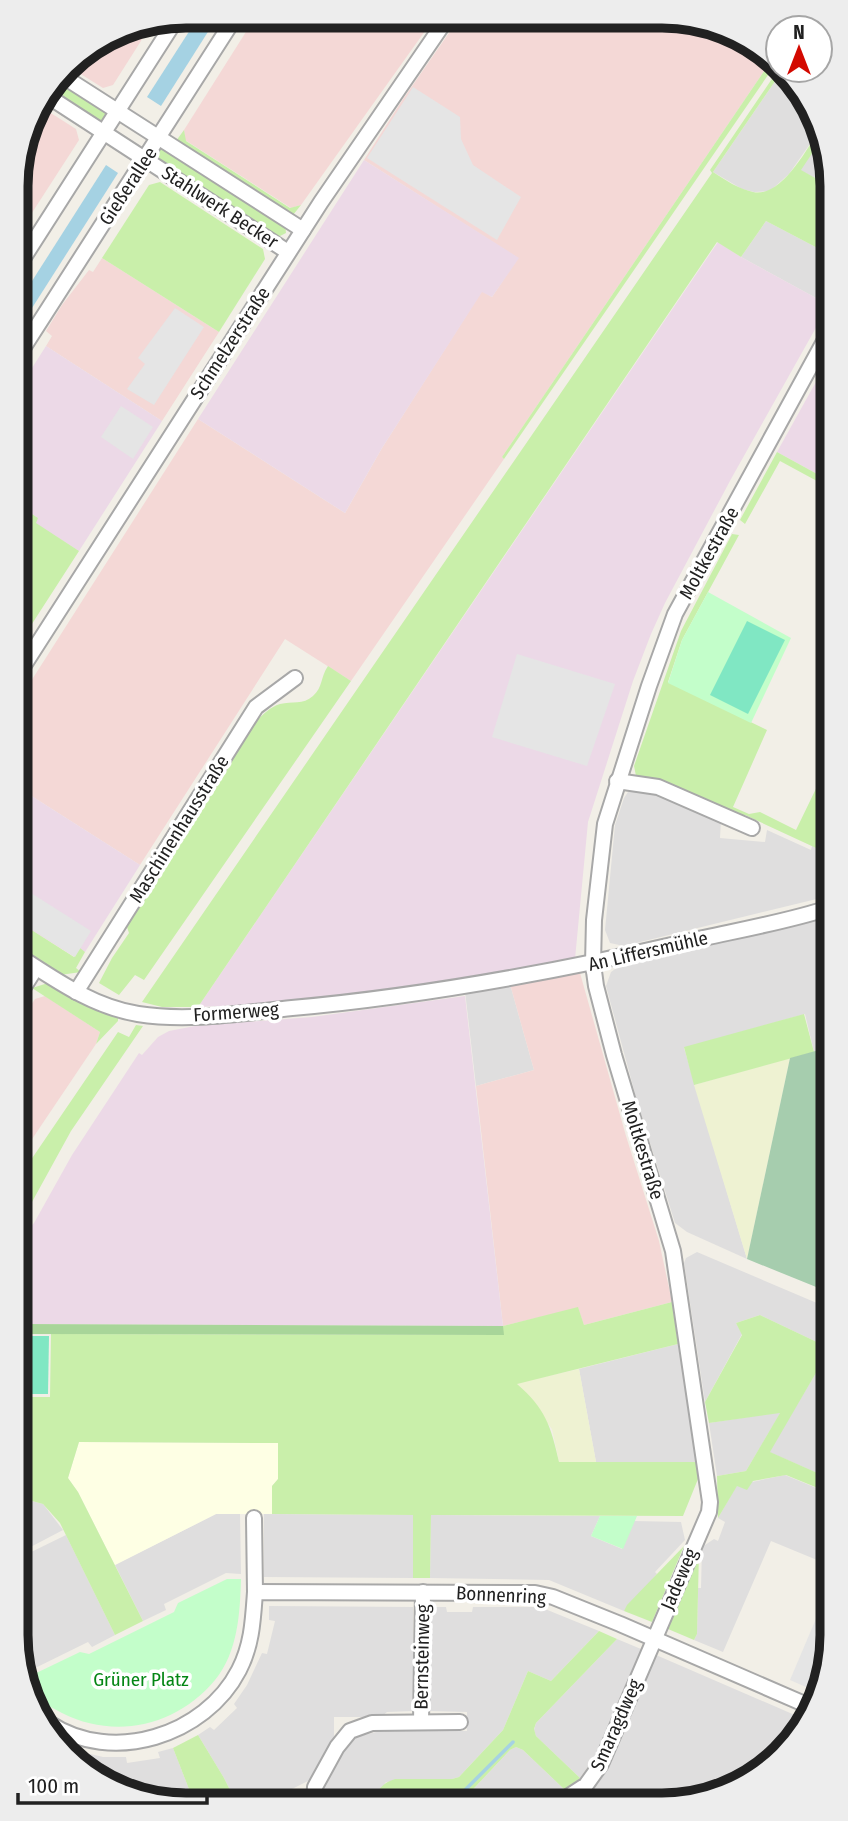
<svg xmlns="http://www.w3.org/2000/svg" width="848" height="1821" font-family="'Fira Sans Condensed',sans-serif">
  <rect width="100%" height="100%" fill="#f2efe7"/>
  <g fill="#dfdede">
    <path d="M782 71 819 131 789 174 770 191 754 192 742 189 713 172Z"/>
    <path d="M823 137 826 142V184L800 170Z"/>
    <path d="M766 221 827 253V304L741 257Z"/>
    <path d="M635 790 657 792 721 820 720 838 765 842 767 830 811 850 812 846 829 854V896L624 946 610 943 605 930 615 825 624 798 628 792Z"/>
    <path d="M829 915 830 1047 814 1052 805 1014 684 1048 747 1259 687 1232 675 1223 637 1101 606 986 611 972 618 967Z"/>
    <path d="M510 984 534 1070 476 1086 465 991Z"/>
    <path d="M697 1252 831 1309V1328L821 1344 760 1315 736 1323 742 1334 705 1402 684 1263 686 1258Z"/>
    <path d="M678 1344 696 1462H596L579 1369Z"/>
    <path d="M820 1366 831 1370V1479L769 1452Z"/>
    <path d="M781 1412 746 1471 717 1476 709 1423Z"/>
    <path d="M785 1475 831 1494V1526L817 1560 771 1541 723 1652 694 1640 697 1634 698 1588H701L702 1547 714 1539 718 1541 725 1522 718 1518 737 1485Z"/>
    <path d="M21 1498 43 1504 63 1530 21 1552Z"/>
    <path d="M216 1514H240L241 1574 226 1573 164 1604 166 1610 143 1621 115 1565Z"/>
    <path d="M264 1514 413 1515V1578L264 1577Z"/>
    <path d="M431 1515 600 1516 591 1536 622 1549 634 1521 681 1522 685 1540 655 1572 657 1574 624 1611 549 1580 430 1578Z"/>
    <path d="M66 1535 115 1635 92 1647 88 1642 27 1672 22 1679 21 1563 25 1561 23 1556Z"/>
    <path d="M269 1606 413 1607V1711L387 1712 381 1717H334V1737L310 1780 290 1790 296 1801 236 1802 224 1778 198 1735 210 1727 214 1730 237 1708 234 1704 247 1685 262 1653 267 1654 275 1621 269 1620Z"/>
    <path d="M430 1607H446L447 1612H472L473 1607H533L545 1609 599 1631 551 1681 528 1671 503 1730 459 1777 452 1779 386 1782 372 1801H321L322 1786 339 1756 356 1737 380 1731H467V1712L430 1711Z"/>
    <path d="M617 1639 641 1649 596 1755 580 1778 536 1736 534 1730 536 1723Z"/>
    <path d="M656 1655 804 1719 797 1739 757 1776 706 1799 594 1800 588 1791 604 1773 614 1755Z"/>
    <path d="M516 1747 523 1750 565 1790 549 1800 462 1801 510 1750Z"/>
    <path d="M173 1748 194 1802H154L74 1763 68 1753 69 1749 103 1757H126L127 1763 160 1758 158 1752Z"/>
  </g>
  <g fill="#f4d8d6">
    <path d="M256 16 435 17 301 205 291 208 185 140 184 130Z"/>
    <path d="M460 17 694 19 773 58 502 457 504 459 351 681 285 639 140 865 19 788V700L198 419 345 513 382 448 482 291 492 297 518 258 364 160 401 102Z"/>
    <path d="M153 22 113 85 103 88 68 66 74 58 121 29Z"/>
    <path d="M38 105 76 129 79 140 17 236V165L34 111Z"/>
    <path d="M102 258 219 332 162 421 46 346 52 336 46 331 62 305 89 270 93 272Z"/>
    <path d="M580 973 626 1136 659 1241 672 1302 584 1325 578 1308 503 1326 476 1086 534 1070 510 984Z"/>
    <path d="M45 996 100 1032 96 1044 20 1157V1022L35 999Z"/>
  </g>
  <g fill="#ecd9e7">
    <path d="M364 160 519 258 492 297 482 292 382 448 345 513 198 419Z"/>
    <path d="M718 242 741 257 827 304V308L731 479 665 603 651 634 633 681 588 822 575 959 563 964 416 987 280 1003 198 1007Z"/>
    <path d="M46 346 162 421 79 551 35 523 38 518 18 505V390Z"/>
    <path d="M827 362 828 480 777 452Z"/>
    <path d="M19 788 140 865 85 952 80 949 75 957 19 922V911L22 907 19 905Z"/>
    <path d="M465 996 503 1326 21 1324 20 1239 34 1223 72 1155 139 1053 142 1055 158 1037 169 1031 195 1026 312 1017Z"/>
  </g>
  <path fill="#feffe4" d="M79 1442 278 1443V1479L272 1486V1514H216L115 1565 78 1492 68 1478Z"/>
  <g fill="#eef2d2">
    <path d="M790 1058 747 1259 694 1085Z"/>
    <path d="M579 1369 596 1462H559L552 1429 516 1383Z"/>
  </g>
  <g fill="#c9efaa">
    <path d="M773 58 777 62 504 459 502 457Z"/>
    <path d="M778 70 782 71 713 172C725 180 739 189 753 192 781 198 806 150 819 131L823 137 801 170 826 184 827 253 766 221 741 257 717 242 198 1007H162L142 1002 712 173 710 170Z"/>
    <path d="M58 79 106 111V118L100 122 48 91Z"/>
    <path d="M184 130 186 141 290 208 301 205 293 215 283 212 176 141Z"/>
    <path d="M162 146 285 224 286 233 276 238 155 158V149Z"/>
    <path d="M160 182 263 249 265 259 219 332 102 258 149 185Z"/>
    <path d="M777 452 828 480V487L780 461 745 524 740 520Z"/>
    <path d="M18 505 38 518 36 523 79 551 19 644Z"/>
    <path d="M732 534 739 535 682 640 668 682 767 730 733 807 749 814 760 812 796 830 825 770 829 771V854L745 815 744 819 636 776 634 766 681 631Z"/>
    <path d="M328 666 351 681 144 980 135 975 119 995 99 983 112 958 129 933 127 927 256 721C264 714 270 707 280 704 292 701 303 705 313 696 323 687 320 678 328 666Z"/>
    <path d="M19 922 74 957 80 948 85 952 76 968 81 972 60 975 20 949Z"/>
    <path d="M48 983 118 1016V1021L96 1044 100 1032 32 988Z"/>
    <path d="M804 1014 814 1052 694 1085 684 1047Z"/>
    <path d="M136 1025 143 1026 71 1131 32 1202 20 1219V1176L118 1032 129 1037Z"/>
    <path d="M672 1302 678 1344 517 1384C545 1408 551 1426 559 1462H696L698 1479 683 1516 431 1515 430 1578H413V1515L272 1514V1486L278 1479V1443L79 1442 68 1478 78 1492 143 1621 115 1635 60 1523 43 1504 21 1498V1397H50L51 1334 503 1335V1326L578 1307 584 1325Z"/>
    <path d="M760 1315 821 1344 831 1328V1349L823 1362 831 1365V1370L820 1366 770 1452 831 1479 830 1493 786 1475 753 1481 747 1490 737 1486 718 1518 717 1476 746 1471 780 1413 709 1423 705 1402 742 1335 736 1323Z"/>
    <path d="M684 1546 652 1622 624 1611 627 1605Z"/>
    <path d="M699 1553 697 1634 694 1640 668 1629Z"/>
    <path d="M599 1631 617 1639 536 1723 534 1729 536 1736 580 1778 565 1790 523 1750 516 1747 510 1750 462 1801H420L434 1794 388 1797 384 1801H372C378 1790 382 1783 395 1779H452L459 1777 503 1730 528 1671 551 1681Z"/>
    <path d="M198 1735 224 1778 236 1802H194L173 1748Z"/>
  </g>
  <path fill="#a8d599" d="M21 1324 503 1326 504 1335 21 1334Z"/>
  <path fill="#a6cdae" d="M830 1047 831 1293 747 1259 790 1058Z"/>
  <g fill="#c3feca">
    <path d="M708 592 791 638 751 723 668 683 682 640Z"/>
    <path d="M600 1516H637L623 1549 591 1536Z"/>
    <path d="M227 1579H241C240 1613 238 1652 215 1680 177 1726 115 1740 62 1713 47 1705 34 1699 25 1684L30 1676 80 1652 89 1654 174 1612 178 1603Z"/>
  </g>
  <g fill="#80e7c3">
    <path d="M747 621 785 640 748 714 710 695Z"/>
    <path d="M21 1336H49L48 1394H21Z"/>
  </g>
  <g fill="#e5e5e5">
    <path d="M413 87 460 117 461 139 473 165 521 197 497 240 367 158Z"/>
    <path d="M175 308 204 327 154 405 127 389 145 364 138 358Z"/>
    <path d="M121 406 153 427 133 459 101 437Z"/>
    <path d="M517 654 615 684 587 766 492 737Z"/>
    <path d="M31 893 91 931 75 957 19 921V911Z"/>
    <path d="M832 1581V1646L815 1691 790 1680Z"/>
  </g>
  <g fill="#a5d2e3">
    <path d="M199 16H218L161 106 147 97Z"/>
    <path d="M106 165 118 173 18 330V303Z"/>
  </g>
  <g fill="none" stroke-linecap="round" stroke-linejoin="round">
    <g stroke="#a5d2e3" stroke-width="3.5">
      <path d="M435 1792 450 1793"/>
      <path d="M456 1799 513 1742"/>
    </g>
    <g stroke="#a8a8a8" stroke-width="18">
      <g id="street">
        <path d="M61 75 303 230"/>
        <path d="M46 95 288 252"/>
        <path d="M17 268 177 18"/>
        <path d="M18 356 236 16"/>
        <path d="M19 673 321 202 448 17"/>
        <path d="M617 781 658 787 752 828"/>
        <path d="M20 957C57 981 94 1007 138 1014 188 1022 242 1013 292 1008 424 996 555 972 685 942 733 931 783 923 829 908"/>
        <path d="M76 992 256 707 295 678"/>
        <path d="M20 993 36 968"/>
        <path d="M254 1518 255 1592"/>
        <path d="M421 1722 423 1592"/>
        <path d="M49 1723C112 1765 205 1736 239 1670 252 1645 253 1620 255 1592L535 1593 553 1597 620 1624 809 1706"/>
        <path d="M563 1800 586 1785 601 1764 709 1512 710 1502 673 1251 614 1055 596 986 593 964 594 920 605 824 649 686 675 614 827 336"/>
        <path d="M314 1801 315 1787 337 1747 350 1731 372 1723 460 1722"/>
      </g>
    </g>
    <use href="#street" stroke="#fff" stroke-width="14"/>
  </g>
  <g text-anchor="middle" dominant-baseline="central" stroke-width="7" stroke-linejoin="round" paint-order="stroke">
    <g font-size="19" fill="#212121" stroke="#fff">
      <text transform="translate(128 186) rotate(-57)">Gießerallee</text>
      <text transform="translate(220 207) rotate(33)">Stahlwerk Becker</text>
      <text transform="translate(230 343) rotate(-57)">Schmelzerstraße</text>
      <text transform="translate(709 553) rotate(-61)">Moltkestraße</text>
      <text transform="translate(179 829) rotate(-58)">Maschinenhausstraße</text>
      <text transform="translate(648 951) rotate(-13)">An Liffersmühle</text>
      <text transform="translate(236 1012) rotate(-4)">Formerweg</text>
      <text transform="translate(643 1150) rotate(73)">Moltkestraße</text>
      <text transform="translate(679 1579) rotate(-67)">Jadeweg</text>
      <text transform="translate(501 1595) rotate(3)">Bonnenring</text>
      <text transform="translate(422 1657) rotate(-89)">Bernsteinweg</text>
      <text transform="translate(616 1725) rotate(-66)">Smaragdweg</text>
    </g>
    <g font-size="19" fill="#048614" stroke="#fff">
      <text x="141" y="1679">Grüner Platz</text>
    </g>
  </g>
  <path d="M0 0H848V1821H0ZM186 28H662A158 158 0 0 1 820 186V1635A158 158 0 0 1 662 1793H186A158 158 0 0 1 28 1635V186A158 158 0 0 1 186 28Z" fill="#ededed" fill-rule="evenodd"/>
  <path fill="none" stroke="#212121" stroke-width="9" d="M186 28H662A158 158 0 0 1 820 186V1635A158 158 0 0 1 662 1793H186A158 158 0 0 1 28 1635V186A158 158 0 0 1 186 28Z"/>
  <g transform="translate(799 49)"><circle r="33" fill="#ffffff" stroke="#a6a6a6" stroke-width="2"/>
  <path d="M0-5L12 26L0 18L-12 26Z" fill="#d30900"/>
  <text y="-10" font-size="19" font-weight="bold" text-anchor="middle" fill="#212121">N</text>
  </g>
  <path d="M18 1793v10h189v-10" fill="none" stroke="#212121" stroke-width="3.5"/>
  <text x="28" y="1793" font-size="21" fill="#212121" stroke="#ffffff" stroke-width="5" paint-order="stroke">100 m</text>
</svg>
